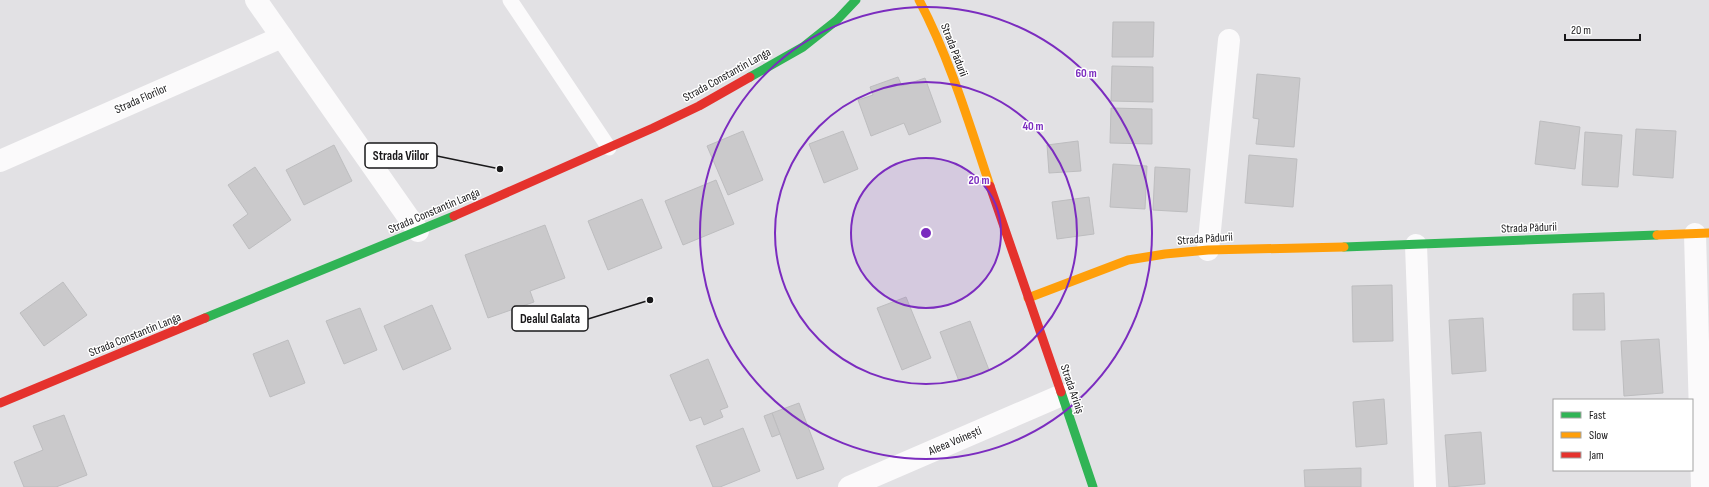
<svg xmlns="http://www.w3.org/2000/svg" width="1709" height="487" font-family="'Sofia Sans Condensed',sans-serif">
  <rect width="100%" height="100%" fill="#e2e1e4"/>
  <g fill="#cac9cb" stroke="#bdbdbf">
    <path d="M1113 22H1154L1153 57H1112Z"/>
    <path d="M1112 66 1153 67V102L1111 101Z"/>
    <path d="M1257 74 1300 78 1294 147 1256 144 1259 119 1253 118Z"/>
    <path d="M898 77 902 86 925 78 941 122 909 135 904 123 871 136 858 100 873 95 870 87Z"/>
    <path d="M1111 108 1152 109V144L1110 143Z"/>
    <path d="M1540 121 1580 127 1575 169 1535 164Z"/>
    <path d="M1636 129 1676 131 1673 178 1633 175Z"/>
    <path d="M743 131 763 180 728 195 707 146Z"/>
    <path d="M843 131 858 169 824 183 809 144Z"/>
    <path d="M1585 132 1622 135 1618 187 1582 185Z"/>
    <path d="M1078 141 1081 171 1049 173 1047 145Z"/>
    <path d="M334 145 352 181 304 205 286 170Z"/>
    <path d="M1249 155 1297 159 1293 207 1245 203Z"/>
    <path d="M1113 164 1147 166 1145 209 1110 207Z"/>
    <path d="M255 167 291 220 249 249 233 225 248 214 228 185Z"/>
    <path d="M1155 167 1190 169 1187 212 1153 210Z"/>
    <path d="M716 180 734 224 683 245 665 201Z"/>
    <path d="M1089 197 1094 234 1057 239 1052 202Z"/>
    <path d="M642 199 662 248 608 270 588 221Z"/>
    <path d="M545 225 565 278 530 291 534 302 488 318 465 255Z"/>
    <path d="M63 282 87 315 44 346 20 313Z"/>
    <path d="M1392 285 1393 341 1353 342 1352 286Z"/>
    <path d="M1604 293 1605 330H1573V294Z"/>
    <path d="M906 297 931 358 902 370 877 308Z"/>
    <path d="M432 305 451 349 403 370 384 326Z"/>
    <path d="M360 308 377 350 344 364 326 321Z"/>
    <path d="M1483 318 1486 371 1452 374 1449 320Z"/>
    <path d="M970 321 989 370 959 381 940 332Z"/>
    <path d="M1659 339 1663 393 1624 396 1621 341Z"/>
    <path d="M288 340 305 383 270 397 253 354Z"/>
    <path d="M708 359 728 407 720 410 723 417 704 425 701 417 690 421 670 375Z"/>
    <path d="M1384 399 1387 444 1356 447 1353 402Z"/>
    <path d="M799 403 824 469 797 479 772 413Z"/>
    <path d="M772 413 780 434 772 437 764 416Z"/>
    <path d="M64 415 87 475 56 487H24L14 462 43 450 33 426Z"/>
    <path d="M743 428 760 471 720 487H713L696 446Z"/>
    <path d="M1481 432 1485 484 1449 487 1445 435Z"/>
    <path d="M1361 468V487H1305L1304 470Z"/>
  </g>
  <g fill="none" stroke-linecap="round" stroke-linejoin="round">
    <path stroke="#fbfafb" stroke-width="15" d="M510 0 609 148"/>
    <g stroke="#fbfafb" stroke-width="22">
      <path d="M256 0 418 231"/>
      <path d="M0 161 282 37"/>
      <path d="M1695 234 1702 487"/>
      <path d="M1416 245 1425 487"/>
      <path d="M1208 250 1229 40"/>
      <path d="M849 487 1062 395"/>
    </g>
    <g stroke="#30b455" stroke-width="9">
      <path d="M750 77 803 47 837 20 856 0"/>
      <path d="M1344 247 1657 235"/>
      <path d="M205 318 454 216"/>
      <path d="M1061 392 1093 487"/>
    </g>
    <g stroke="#ff9f0a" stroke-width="9">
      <path d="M919 0C950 59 969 123 990 186"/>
      <path d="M1657 235 1709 233"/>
      <path d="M1028 298 1128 260 1165 254 1208 250 1344 247"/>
    </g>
    <g stroke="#e5322d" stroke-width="9">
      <path d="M990 186 1061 392"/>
      <path d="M454 216 653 128 699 106 750 77"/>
      <path d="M0 403 205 318"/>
    </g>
  </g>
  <circle cx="926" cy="233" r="75" fill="#7b2cbf" fill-opacity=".12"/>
  <g fill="none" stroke="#7b2cbf" stroke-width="2">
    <circle cx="926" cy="233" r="75"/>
    <circle cx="926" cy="233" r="151"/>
    <circle cx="926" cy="233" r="226"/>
  </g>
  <g text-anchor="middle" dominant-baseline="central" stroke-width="3" stroke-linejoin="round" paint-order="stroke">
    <g font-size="12" fill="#19181a" stroke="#fff">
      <text transform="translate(954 50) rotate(69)">Strada Pădurii</text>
      <text transform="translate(727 75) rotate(-29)">Strada Constantin Langa</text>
      <text transform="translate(141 99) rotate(-24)">Strada Florilor</text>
      <text transform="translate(434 211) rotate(-23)">Strada Constantin Langa</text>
      <text transform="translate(1529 228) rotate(-2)">Strada Pădurii</text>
      <text transform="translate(1205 239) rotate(-4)">Strada Pădurii</text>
      <text transform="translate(135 335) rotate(-22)">Strada Constantin Langa</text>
      <text transform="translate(1072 389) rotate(71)">Strada Ariniș</text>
      <text transform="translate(955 441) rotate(-23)">Aleea Voinești</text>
    </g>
  </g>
  <circle cx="926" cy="233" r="6" fill="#7b2cbf" stroke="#fff" stroke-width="2"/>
  <g font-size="12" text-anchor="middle" font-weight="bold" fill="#7b2cbf" stroke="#fff" stroke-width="3" stroke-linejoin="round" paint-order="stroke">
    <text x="1086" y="77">60 m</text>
    <text x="1033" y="130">40 m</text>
    <text x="979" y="184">20 m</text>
  </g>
  <path fill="none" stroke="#19181a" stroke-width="1.5" d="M500 169L437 156M650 300L588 319"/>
  <g fill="#19181a" stroke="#fff" stroke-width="1.5">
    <circle cx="500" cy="169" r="4"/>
    <circle cx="650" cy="300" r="4"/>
  </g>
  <g fill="#fff" stroke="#19181a" stroke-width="1.5">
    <rect x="365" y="143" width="72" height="25" rx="4"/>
    <rect x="512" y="306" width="76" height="25" rx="4"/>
  </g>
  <g font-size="13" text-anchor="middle" font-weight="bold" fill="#19181a">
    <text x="401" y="160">Strada Viilor</text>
    <text x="550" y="323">Dealul Galata</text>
  </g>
  <rect x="1553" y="399" width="140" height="72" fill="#ffffff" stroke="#a3a3a3"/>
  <rect x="1561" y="412" width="20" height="6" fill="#30b455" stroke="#a3a3a3"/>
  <text x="1589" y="419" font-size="12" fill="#19181a">Fast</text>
  <rect x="1561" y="432" width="20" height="6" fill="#ff9f0a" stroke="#a3a3a3"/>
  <text x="1589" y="439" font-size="12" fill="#19181a">Slow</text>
  <rect x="1561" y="452" width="20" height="6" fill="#e5322d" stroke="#a3a3a3"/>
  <text x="1589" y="459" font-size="12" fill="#19181a">Jam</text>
  <path d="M1565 34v6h75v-6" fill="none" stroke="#19181a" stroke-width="2"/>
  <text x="1571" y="34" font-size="12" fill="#19181a" stroke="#ffffff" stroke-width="3" paint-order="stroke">20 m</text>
</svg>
